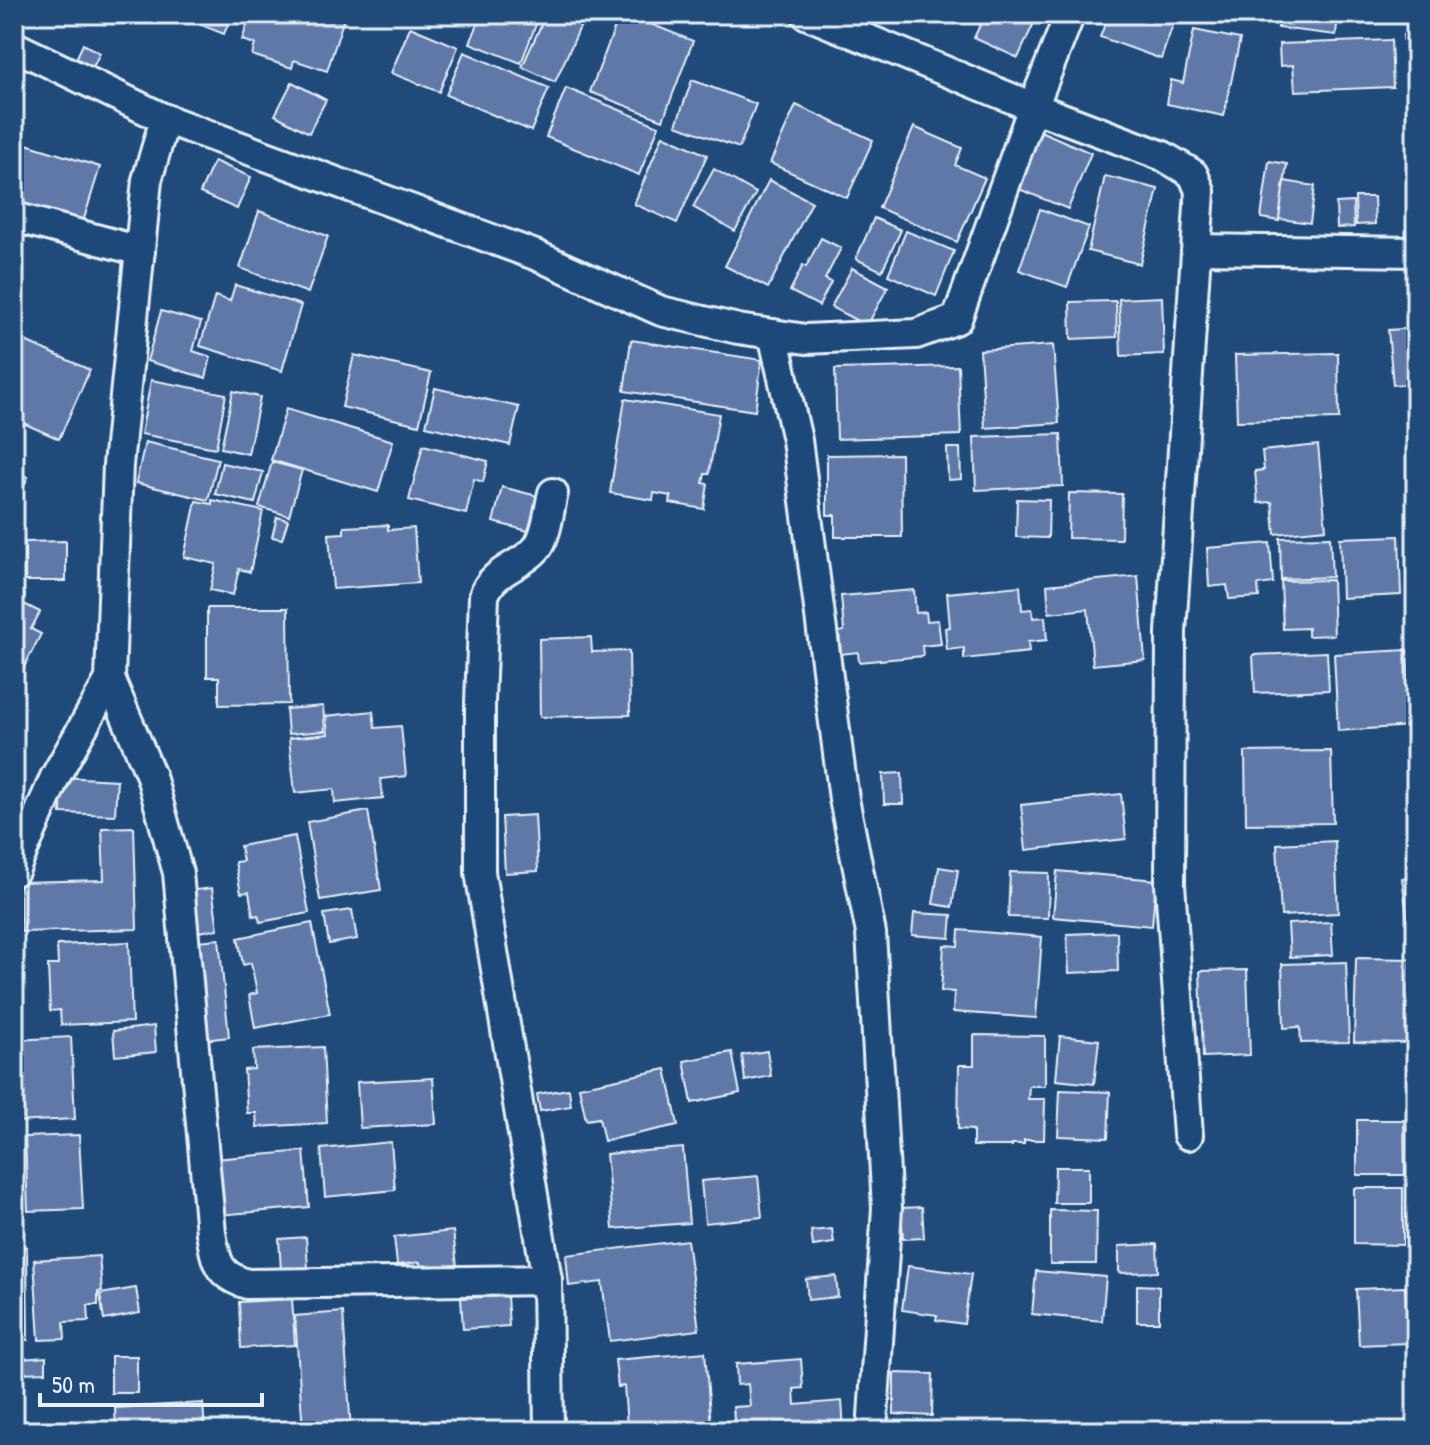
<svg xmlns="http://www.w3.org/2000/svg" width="1430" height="1445" font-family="'Patrick Hand',sans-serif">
  <rect width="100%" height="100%" fill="#1f4a7a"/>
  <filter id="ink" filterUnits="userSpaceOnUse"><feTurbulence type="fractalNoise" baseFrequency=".0125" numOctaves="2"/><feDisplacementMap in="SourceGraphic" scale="16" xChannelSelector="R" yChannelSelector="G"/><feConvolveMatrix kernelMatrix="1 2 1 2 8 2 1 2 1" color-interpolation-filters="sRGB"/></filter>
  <g filter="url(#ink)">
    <g fill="#6178a8" stroke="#e8f1f8" stroke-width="2">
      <path d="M182 14H232L224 34 181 17Z"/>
      <path d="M251 14 345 15 327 71 294 60 292 68 252 55 255 44 242 40Z"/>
      <path d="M482 14H540L521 63 470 43Z"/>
      <path d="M546 14H586L555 82 522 67Z"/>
      <path d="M620 14H626L693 41 663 120 590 92Z"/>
      <path d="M985 14H1038L1018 58 974 38Z"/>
      <path d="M1109 14 1176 16 1161 59 1100 37Z"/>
      <path d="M1280 14H1338L1336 35 1278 28Z"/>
      <path d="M410 27 458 47 439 92 391 73Z"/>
      <path d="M1194 30 1240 39 1224 116 1167 104 1171 80 1183 83Z"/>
      <path d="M1416 34V62L1406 63 1403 35Z"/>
      <path d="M1391 40 1393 87 1295 91 1293 65 1280 66 1279 44Z"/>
      <path d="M83 44 100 53 92 69 75 61Z"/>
      <path d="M464 52 549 88 531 131 446 95Z"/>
      <path d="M692 80 756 104 739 148 676 125Z"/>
      <path d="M292 82 326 100 309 133 275 115Z"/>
      <path d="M566 88 659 126 639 175 546 137Z"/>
      <path d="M796 105 873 140 847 198 770 163Z"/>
      <path d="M914 127 962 148 955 165 985 178 957 242 879 208Z"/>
      <path d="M1038 130 1091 153 1068 209 1014 187Z"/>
      <path d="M663 135 707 155 677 223 634 204Z"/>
      <path d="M23 143 100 167 83 222 14 200V173Z"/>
      <path d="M214 161 251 177 237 209 200 193Z"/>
      <path d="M1269 161 1287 164 1279 221 1261 218Z"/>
      <path d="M714 169 756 193 735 231 693 207Z"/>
      <path d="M1105 176 1158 189 1140 264 1088 251Z"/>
      <path d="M769 180 812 202 768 288 725 266Z"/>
      <path d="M1284 181 1315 186 1310 223 1279 219Z"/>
      <path d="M1355 197H1374L1375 224 1356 225Z"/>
      <path d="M1353 202 1354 227 1337 228 1336 203Z"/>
      <path d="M1040 209 1089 227 1067 287 1019 270Z"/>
      <path d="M259 211 328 236 308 293 240 268Z"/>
      <path d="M874 218 901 230 882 271 856 259Z"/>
      <path d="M906 231 954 251 936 296 888 275Z"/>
      <path d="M821 238 841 248 825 279 831 282 819 306 790 291 803 265 806 267Z"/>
      <path d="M852 268 888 287 867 326 831 307Z"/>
      <path d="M235 285 301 305 282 371 200 346 215 296 230 301Z"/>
      <path d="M1162 297 1164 354 1121 356 1119 299Z"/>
      <path d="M1116 301 1117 337 1071 339 1070 302Z"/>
      <path d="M161 311 201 322 193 351 211 357 206 378 147 361Z"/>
      <path d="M1416 328V383L1393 385 1388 330Z"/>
      <path d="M14 336 90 370 59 439 14 419Z"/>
      <path d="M631 340 762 360 755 411 624 391Z"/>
      <path d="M1053 345 1059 423 985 428 980 350Z"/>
      <path d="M1338 353 1339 419 1237 421 1235 355Z"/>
      <path d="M354 355 431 373 419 425 342 407Z"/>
      <path d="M958 366 961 435 837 439 835 369Z"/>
      <path d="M151 380 226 394 216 448 141 434Z"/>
      <path d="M435 388 519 407 510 445 426 426Z"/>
      <path d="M233 391 260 397 248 454 221 448Z"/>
      <path d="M625 399 719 414 709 474H705L703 483 708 484 704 509 670 503 671 496 654 493 653 500 610 493Z"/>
      <path d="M286 409 393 441 378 492 271 460Z"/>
      <path d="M1061 434 1063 486 976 490 974 437Z"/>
      <path d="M145 442 218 459 208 500 136 483Z"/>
      <path d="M423 445 488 461 483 482 474 479 466 514 409 500Z"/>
      <path d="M1318 445 1326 529 1275 534 1272 502 1258 503 1255 471 1264 470 1262 451Z"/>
      <path d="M947 448H960L961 479 948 480Z"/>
      <path d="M901 454 902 537H835V515H827V455Z"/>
      <path d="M272 462 302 470 289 516 259 507Z"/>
      <path d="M222 463 263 472 255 503 215 494Z"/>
      <path d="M14 471 28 477 14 506Z"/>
      <path d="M502 487 545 498 536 533 493 522Z"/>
      <path d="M1069 493 1122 494 1121 539 1068 538Z"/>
      <path d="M1017 499 1049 500 1048 538 1016 537Z"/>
      <path d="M212 500 263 511 250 572 239 569 233 595 210 590 216 564 184 557 196 501 212 504Z"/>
      <path d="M277 517 288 520 282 539 272 537Z"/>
      <path d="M388 525V530L414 528 418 583 333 589 329 534 344 533V527Z"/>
      <path d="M1399 536 1401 595 1342 598 1340 538Z"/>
      <path d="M1330 537 1332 577 1281 579 1280 538Z"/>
      <path d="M66 541V581H25V542Z"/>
      <path d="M1270 543 1273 583 1258 585 1259 597 1229 599 1227 585 1209 587 1207 548Z"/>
      <path d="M1138 576 1145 660 1093 665 1088 609 1049 613 1047 585Z"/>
      <path d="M14 580 22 584 18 591 25 595 22 603 40 612 31 629 41 634 19 677 14 675Z"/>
      <path d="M1332 580 1334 635 1308 636V628L1283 629 1281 581Z"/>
      <path d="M1020 586 1022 610 1032 609 1033 618 1045 617 1047 640 1028 642 1029 652 964 659V648L947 650 945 628 950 627 947 593Z"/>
      <path d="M914 590 916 613 926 612 927 621 938 620 941 644 922 646 923 656 859 662 858 652 841 654 839 632 844 631 841 596Z"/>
      <path d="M207 608H288L289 704 219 705V677H207Z"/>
      <path d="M591 637 592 652 629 651 630 715 540 717 539 639Z"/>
      <path d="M1407 650 1411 726 1338 731 1334 654Z"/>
      <path d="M1327 652 1329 690 1255 693 1253 655Z"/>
      <path d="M323 706 325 731 288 734 286 709Z"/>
      <path d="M373 711 375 728 401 726 406 776 380 779 383 798 335 803 334 789 295 793 289 738 328 734 326 716Z"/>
      <rect x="1408" y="742" width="8" height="87"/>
      <path d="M1331 751 1333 823 1246 824 1245 752Z"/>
      <path d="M902 773 903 804H884L883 774Z"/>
      <path d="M62 777 117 780 115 815 61 813Z"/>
      <path d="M1121 794 1126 839 1026 850 1021 805Z"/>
      <path d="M368 811 381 890 320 900 307 822Z"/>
      <path d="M535 815 538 871 505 873 502 817Z"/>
      <path d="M134 827 137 929 21 932 20 882 104 880 102 828Z"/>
      <path d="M295 836 309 913 260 922 258 915 253 916 249 892 241 893 235 862 243 861 240 846Z"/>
      <path d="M1335 841 1338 913 1281 916 1277 844Z"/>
      <path d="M939 867 958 870 952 907 933 904Z"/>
      <path d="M1057 871 1156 880 1152 926 1053 917Z"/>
      <path d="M1010 872 1049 873 1048 918 1008 917Z"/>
      <path d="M1416 876V943L1411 944 1402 878Z"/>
      <path d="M212 888 218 929 186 934 180 892Z"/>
      <path d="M352 910 357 939 329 944 324 914Z"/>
      <path d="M914 913 952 915 950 938 912 935Z"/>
      <path d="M1331 922 1333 955 1290 957 1288 924Z"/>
      <path d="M312 923 330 1014 255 1028 249 995 257 993 251 963 243 965 238 938Z"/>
      <path d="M959 930 1042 937 1036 1018 953 1012 954 992 941 991 944 945 958 946Z"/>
      <path d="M1117 932 1118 971 1069 973 1067 934Z"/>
      <path d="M219 939 229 1037 195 1041 185 942Z"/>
      <path d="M129 942 132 1022 61 1025 60 1010 50 1011 48 965H58L57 945Z"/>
      <path d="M1356 958 1411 959 1410 1043 1354 1042Z"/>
      <path d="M1346 962 1349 1042 1301 1043 1300 1027 1284 1028 1282 964Z"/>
      <path d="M1247 970 1250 1055 1203 1057 1200 971Z"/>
      <path d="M154 1026 156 1052 115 1056 113 1031Z"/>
      <path d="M974 1035 1045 1036V1086H1029L1028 1099H1045L1044 1140H1024V1144H1012V1146H973V1130L958 1129 959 1065H974Z"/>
      <path d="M1060 1036 1099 1040 1094 1084 1056 1080Z"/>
      <path d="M71 1037 75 1119 14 1122V1040Z"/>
      <path d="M323 1047 327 1123 257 1127 256 1113H247L244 1070 254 1069 253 1050Z"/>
      <path d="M767 1051 771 1076 745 1081 742 1055Z"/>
      <path d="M732 1052 740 1093 692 1103 684 1061Z"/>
      <path d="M666 1069 678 1125 604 1141 599 1118 586 1120 579 1087Z"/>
      <path d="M433 1078 436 1124 360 1128 357 1082Z"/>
      <path d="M569 1089 571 1106 540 1111 537 1094Z"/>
      <path d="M1060 1090 1110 1092 1108 1138 1058 1136Z"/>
      <path d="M1357 1120H1404L1405 1175H1357Z"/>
      <path d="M18 1133 21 1213 14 1214V1134Z"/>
      <path d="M79 1135 83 1209 28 1211 25 1137Z"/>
      <path d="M391 1142 395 1190 325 1197 321 1149Z"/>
      <path d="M683 1148 689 1223 613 1229 606 1154Z"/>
      <path d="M304 1151 309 1207 219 1215 215 1159Z"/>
      <path d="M1055 1167H1089V1203H1054Z"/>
      <path d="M758 1176 762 1217 705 1223 701 1181Z"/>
      <path d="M1354 1188H1403V1245L1354 1244Z"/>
      <path d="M922 1207 924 1238 903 1239 901 1208Z"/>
      <path d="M1050 1210 1097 1211 1096 1264H1050Z"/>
      <path d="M832 1229 834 1243 813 1246 811 1231Z"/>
      <path d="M453 1231 457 1266 421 1270 420 1262 397 1265 394 1237Z"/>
      <path d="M306 1237 308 1269 281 1271 279 1239Z"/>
      <path d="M687 1240 699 1330 610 1341 602 1282 569 1286 566 1255Z"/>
      <path d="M1157 1244 1158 1272 1119 1273V1246Z"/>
      <path d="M14 1247H27L28 1340H14Z"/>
      <path d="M99 1256 102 1291 98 1292V1305H88L89 1321 64 1322 65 1339 39 1340 34 1260Z"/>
      <path d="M908 1266 971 1274 964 1324 936 1320 937 1315 902 1310Z"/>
      <path d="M1410 1266H1416V1339H1415Z"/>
      <path d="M1036 1271 1106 1277 1102 1321 1032 1314Z"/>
      <path d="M836 1276 838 1297 808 1300 806 1279Z"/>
      <path d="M1137 1285 1159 1286V1322H1137Z"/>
      <path d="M1405 1287 1408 1343 1359 1345 1356 1289Z"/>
      <path d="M136 1288 140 1313 104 1320 100 1294Z"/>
      <path d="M507 1296 509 1326 463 1329 461 1298Z"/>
      <path d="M292 1299 295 1345 241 1348 239 1302Z"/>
      <path d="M343 1312 351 1431H303L295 1316Z"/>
      <path d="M705 1352 711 1426 694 1428 695 1431H679L672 1430 671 1423 627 1426 624 1386 618 1387 615 1360Z"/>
      <rect x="111" y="1356" width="26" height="37"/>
      <path d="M46 1357V1372L22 1373 21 1359Z"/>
      <path d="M801 1359 803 1388 794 1389 795 1405 842 1401 844 1431H735L733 1407 750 1406 748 1384 737 1385 736 1364Z"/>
      <path d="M894 1373 933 1374 932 1416 894 1414Z"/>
      <path d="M203 1403 205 1431H116L115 1408Z"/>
    </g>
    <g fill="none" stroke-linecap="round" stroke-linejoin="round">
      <g stroke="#e8f1f8" stroke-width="34">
        <g id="minor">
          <path d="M806 14 1033 107 1163 156 1193 174 1200 191 1171 632 1170 884 1188 1135"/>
          <path d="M14 46 165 119 538 256 661 311 738 329 806 339 916 334 957 319 1033 107 1070 14"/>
          <path d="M14 217 140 251"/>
          <path d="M1198 249 1416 252"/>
          <path d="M773 334 797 440 844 799 871 933 887 1208 872 1431"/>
          <path d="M110 679 151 776 178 873 211 1233C216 1261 217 1275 247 1284L547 1280"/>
          <path d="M14 871 55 777 110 679 118 465 147 180 165 119"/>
          <path d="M549 1431 547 1280 480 872V702L484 596C492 570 520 567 536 549 547 537 549 509 553 493"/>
        </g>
      </g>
      <use href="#minor" stroke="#1f4a7a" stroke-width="28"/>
    </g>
  </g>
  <rect width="1430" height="1445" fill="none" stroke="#1f4a7a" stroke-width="48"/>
  <rect x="24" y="24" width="1382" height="1397" fill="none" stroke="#e8f1f8" stroke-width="3" filter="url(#ink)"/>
  <path d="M40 1393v12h222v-12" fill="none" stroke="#e8f1f8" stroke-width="4"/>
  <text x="52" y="1393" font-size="24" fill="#e8f1f8" stroke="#1f4a7a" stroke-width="6" paint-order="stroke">50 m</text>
</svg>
